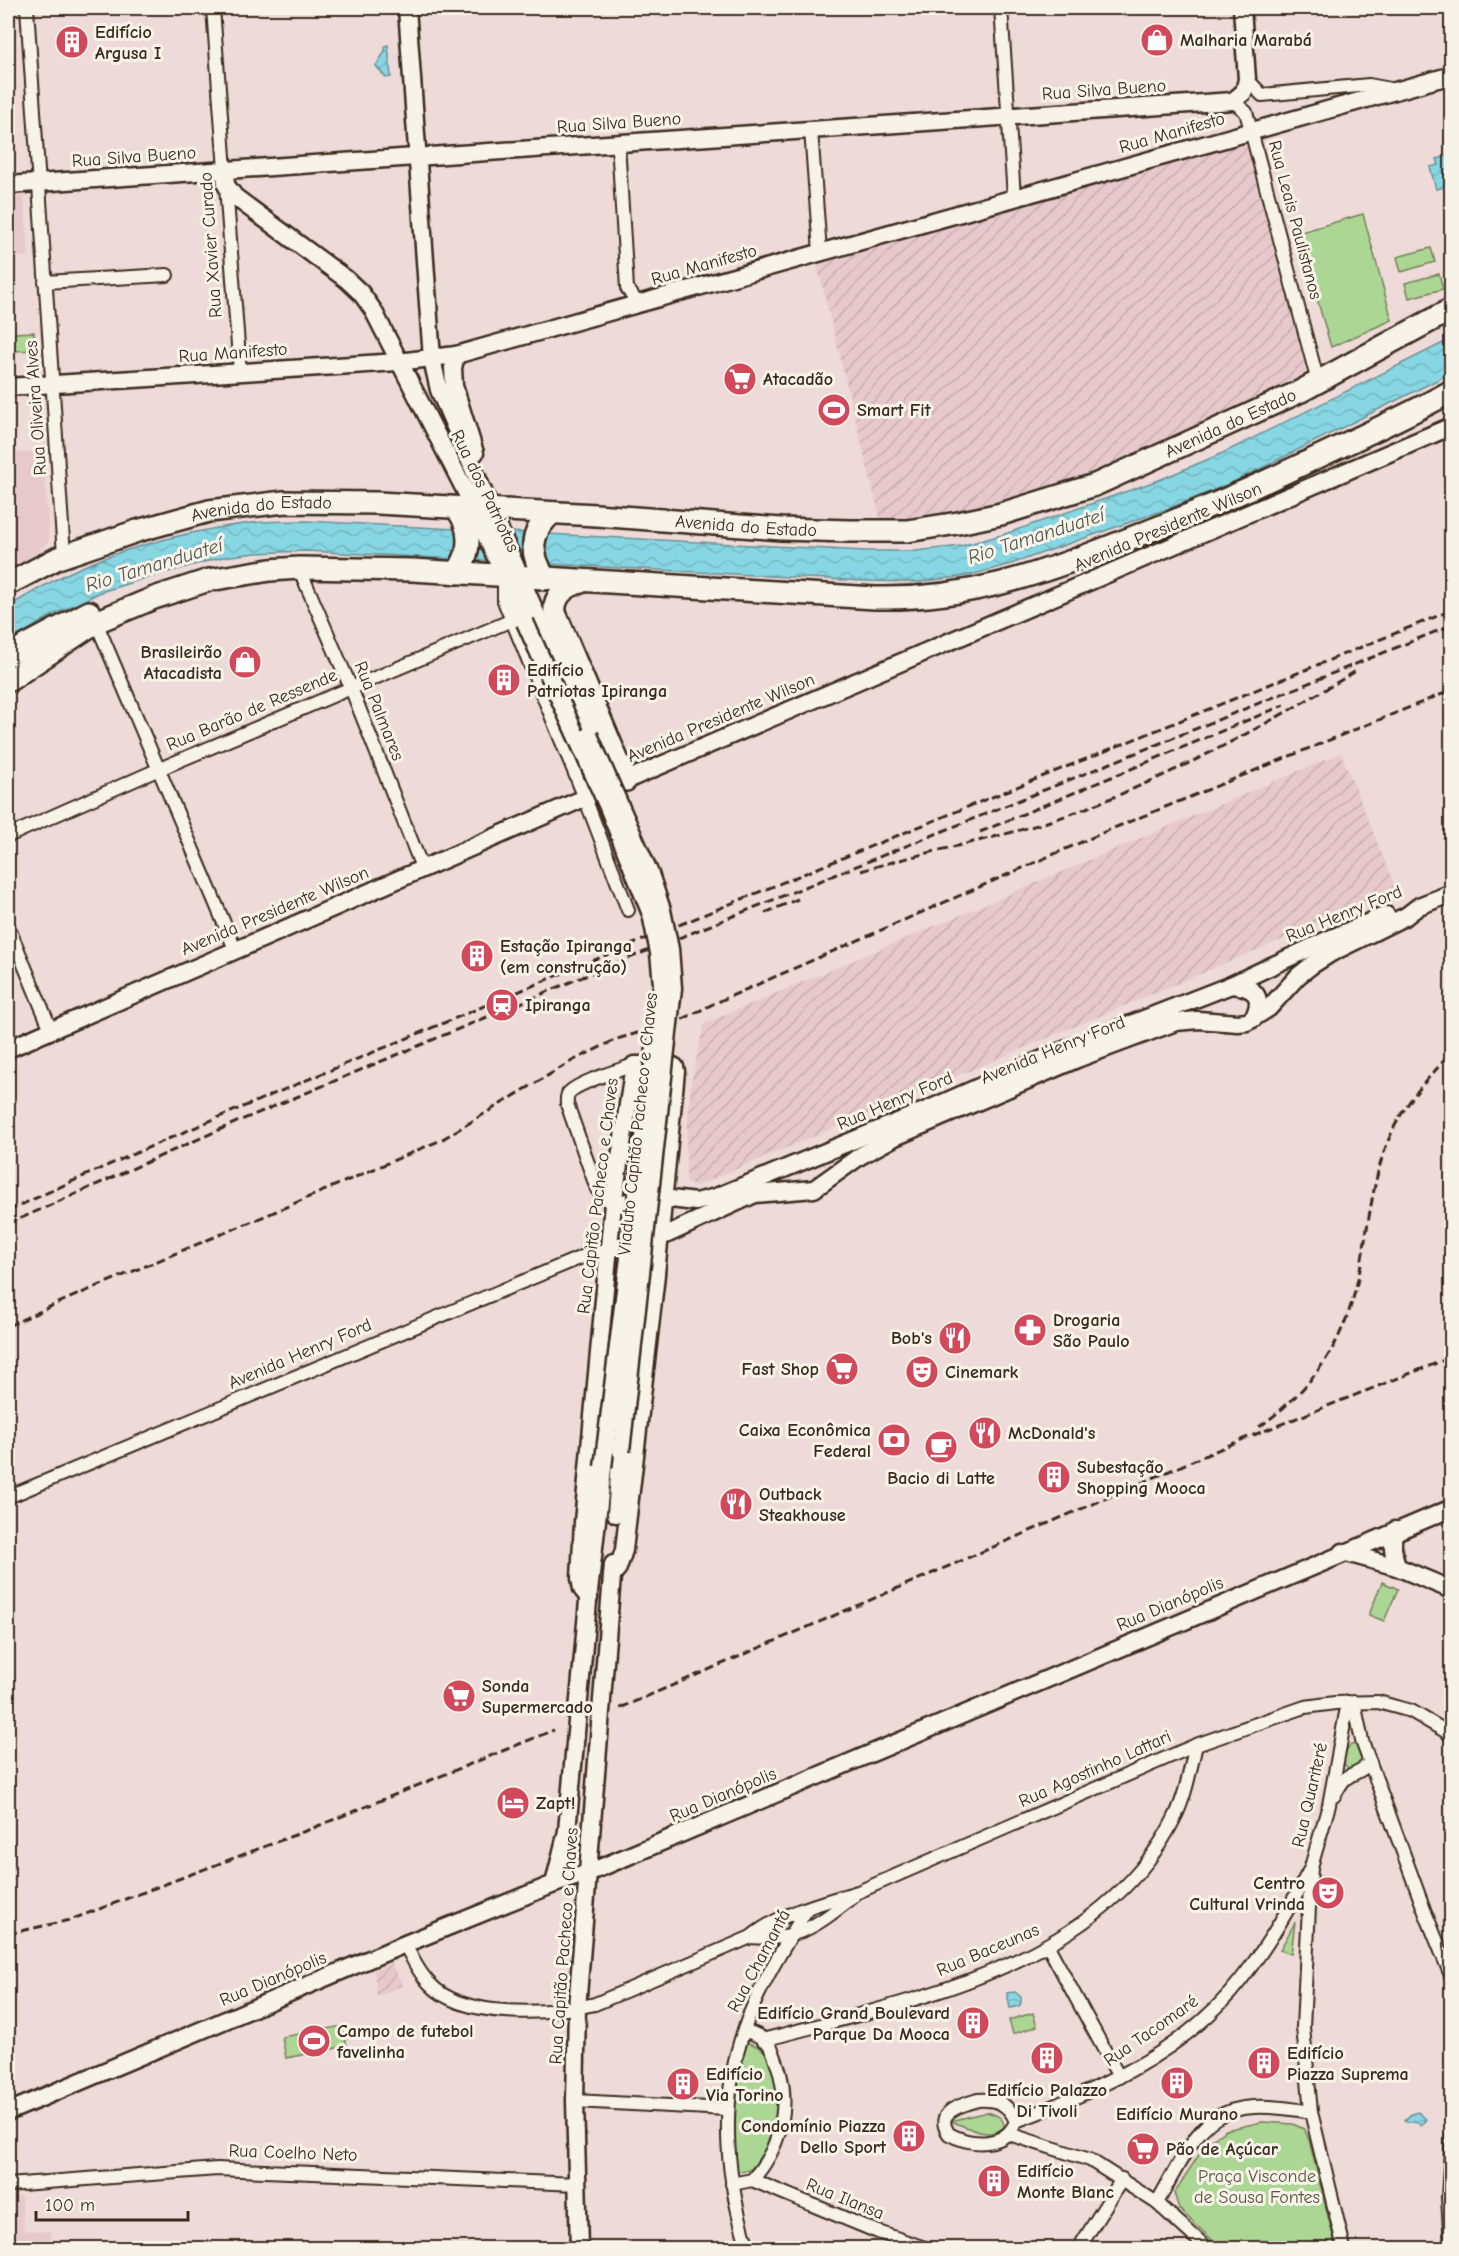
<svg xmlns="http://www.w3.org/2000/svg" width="1459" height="2256" font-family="'Comic Neue',sans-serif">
  <defs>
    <pattern id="industrial-furrows" width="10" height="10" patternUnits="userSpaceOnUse" patternTransform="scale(1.5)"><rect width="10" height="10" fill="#e7c9cd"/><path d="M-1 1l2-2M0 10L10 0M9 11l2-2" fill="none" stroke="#c7adb0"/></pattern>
    <pattern id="water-waves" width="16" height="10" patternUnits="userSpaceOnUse" patternTransform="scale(1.5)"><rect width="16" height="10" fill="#87d6e3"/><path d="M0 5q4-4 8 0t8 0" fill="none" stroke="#75b8c2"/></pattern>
  </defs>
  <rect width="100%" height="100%" fill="#eedad8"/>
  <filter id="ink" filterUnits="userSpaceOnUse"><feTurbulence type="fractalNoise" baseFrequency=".0167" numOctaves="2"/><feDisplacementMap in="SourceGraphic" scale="12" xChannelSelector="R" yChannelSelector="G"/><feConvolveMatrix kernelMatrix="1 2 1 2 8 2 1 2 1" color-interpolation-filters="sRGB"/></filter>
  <g filter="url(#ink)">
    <g fill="#e7c9cd">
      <path d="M24 196 29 256 8 258V197Z"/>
      <path d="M43 451 49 541 27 562 8 563V454Z"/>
      <path d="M21 2196 24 2230 51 2232V2248H8V2197Z"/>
    </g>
    <g fill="url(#industrial-furrows)">
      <path d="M1246 143 1306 371 1298 386 1126 464 999 506 910 522H881L817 265Z"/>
      <path d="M1341 753 1397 891 696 1186 686 1182V1146L691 1083 704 1024Z"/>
      <path d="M391 1963 403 1985 377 1997 374 1970Z"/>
    </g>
    <g fill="#acd694" stroke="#748059" stroke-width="1.5">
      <path d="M1363 214 1392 320 1331 347 1298 233Z"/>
      <path d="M1431 248 1435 262 1401 272 1397 257Z"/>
      <path d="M1439 274 1443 289 1409 298 1405 283Z"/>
      <path d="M34 332 35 350 14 351 13 333Z"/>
      <path d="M1382 1582 1398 1589 1384 1621 1369 1615Z"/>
      <path d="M1361 1744 1366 1761 1360 1769H1349L1343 1763 1344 1752 1351 1745Z"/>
      <path d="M1295 1922 1291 1954 1280 1950Z"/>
      <path d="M1033 2013 1037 2026 1013 2034 1009 2020Z"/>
      <path d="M342 2026 347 2046 286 2058 282 2037Z"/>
      <path d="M745 2042C753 2044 761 2047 766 2053 777 2067 781 2094 779 2112 777 2130 761 2177 737 2171 726 2128 736 2084 745 2042Z"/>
      <path d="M987 2112C996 2115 1004 2117 1004 2127 989 2141 967 2127 951 2121Z"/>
      <path d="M1262 2122 1293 2124 1304 2129 1309 2140 1336 2248H1221L1179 2209 1174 2193 1206 2144 1226 2130Z"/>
    </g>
    <g fill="url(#water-waves)" stroke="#699194" stroke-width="1.5">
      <path d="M388 45 391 77 386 78 376 66 385 51V46Z"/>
      <path d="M1451 155V182L1450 179 1444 181 1445 187 1436 189 1430 167 1439 165 1437 159Z"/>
      <path d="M1451 339V373L1236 481 1170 508 1011 564 967 576 917 582 864 581 306 551 256 553 223 557 145 578 101 592 53 615 8 642V607C34 591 61 575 89 564 137 544 200 529 251 523 269 521 288 521 306 521L865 551H915L961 546 1002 535 1159 480 1223 453Z"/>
      <path d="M1015 1992 1021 1997V2003L1019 2006 1010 2008 1007 1993Z"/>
      <path d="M1418 2112 1426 2119 1421 2126 1415 2121 1408 2122 1405 2120 1410 2115Z"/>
    </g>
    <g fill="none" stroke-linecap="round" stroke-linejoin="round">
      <g stroke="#3b2a1e" stroke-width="16">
        <g id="street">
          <path d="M27 8 64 555"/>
          <path d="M213 8 225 170"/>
          <path d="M1001 8 1014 197"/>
          <path d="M1247 79 1262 95 1369 85 1396 90"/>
          <path d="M1233 101 1246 112 1318 382"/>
          <path d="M811 130 820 252"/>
          <path d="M618 143 627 288 638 304"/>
          <path d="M226 186 240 372"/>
          <path d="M45 282 167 275"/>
          <path d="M299 568 351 688 423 870"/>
          <path d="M504 578V601L585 798 628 910"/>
          <path d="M96 622 235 949"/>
          <path d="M8 836 157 770 512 620"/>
          <path d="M8 926 51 1030"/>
          <path d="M613 1204 604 1198 597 1189 567 1104C567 1100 566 1098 568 1094 575 1083 620 1070 634 1065"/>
          <path d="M8 1497 589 1254 608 1249"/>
          <path d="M1354 1702 1362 1741 1425 1912 1452 1978"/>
          <path d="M1334 1796C1337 1791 1340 1784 1345 1779 1353 1772 1363 1772 1370 1762"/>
          <path d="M751 1937C799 1941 817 1925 853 1897"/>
          <path d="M405 1944C412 1958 419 1973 430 1984 463 2020 552 2014 595 2004L751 1937C778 1914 824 1902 858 1892L1196 1745 1305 1707 1335 1703 1378 1702 1411 1711 1452 1735"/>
          <path d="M1048 1946 1119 2077"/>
          <path d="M763 2040C907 2001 1100 1967 1174 1819 1186 1796 1190 1769 1196 1745"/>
          <path d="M978 2100C996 2099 1008 2103 1016 2121 1006 2148 971 2146 949 2134 933 2112 961 2105 978 2100Z"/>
          <path d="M575 2101 727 2109"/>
          <path d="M1016 2121C1093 2092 1174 2057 1230 1993 1262 1956 1286 1914 1309 1871"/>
          <path d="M1009 2134 1090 2160 1157 2203 1207 2248"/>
          <path d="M752 2180 878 2232 925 2248"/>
          <path d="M732 2184 752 2180C778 2151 790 2112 780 2073 777 2063 774 2051 768 2043 762 2036 752 2033 744 2030"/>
          <path d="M8 2185 217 2169 577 2184"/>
          <path d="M1157 2203C1202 2121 1210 2094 1311 2112"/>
          <path d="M748 2248C725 2176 719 2100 745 2027 759 1986 784 1947 807 1909"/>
          <path d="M1079 2248 1122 2179"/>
          <path d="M1344 2248 1311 2112 1303 2027 1311 1867 1329 1805 1348 1702"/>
          <path d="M1451 2248 1448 2197 1452 2135"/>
        </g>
      </g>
      <g stroke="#3b2a1e" stroke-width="21">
        <g id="secondary">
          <path d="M407 8 432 359 439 390 589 735"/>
          <path d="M225 170 226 185 235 197 346 279 361 293 373 310 468 496 525 622"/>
          <path d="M8 185 1233 101 1244 92 1247 79 1242 8"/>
          <path d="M456 355 453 368 454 386 475 453"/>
          <path d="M8 387 398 362 456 355 1452 75"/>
          <path d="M1231 985C1254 987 1265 995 1253 1019"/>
          <path d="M8 1049C197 968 384 885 573 803 865 676 1159 552 1452 426"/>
          <path d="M613 1204 662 1198 696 1202 716 1197 922 1112 1054 1054 1231 985 1329 939 1386 915"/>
          <path d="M608 1249 659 1238 755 1194 814 1189 860 1156 895 1137 1077 1059 1176 1022 1198 1020 1238 1023 1247 1022 1269 1008 1298 976 1312 965 1331 953 1406 916 1419 906 1452 893"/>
          <path d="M616 1514 621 1451"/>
          <path d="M1395 1530C1391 1544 1393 1553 1397 1567"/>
          <path d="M1343 1552 1397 1567 1452 1590"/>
          <path d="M589 1598 582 1589 580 1578 583 1522 613 1204 634 1065H671L675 1067 676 1071 655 1284 624 1550 618 1568 612 1575"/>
          <path d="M554 1884 567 1831 588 1601 603 1467"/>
          <path d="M8 2112 405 1944 554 1884 588 1873 1452 1508"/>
          <path d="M579 2248 575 2101 577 2008 613 1564"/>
        </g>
      </g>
      <g stroke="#3b2a1e" stroke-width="26">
        <g id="highway">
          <path d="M456 573C472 554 472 527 456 508"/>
          <path d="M545 579C530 553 528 534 552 513"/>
          <path d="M581 582C566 586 553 596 555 613L626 780"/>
          <path id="s1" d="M8 584 58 558 137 531 209 511 284 502 378 503 596 515 781 529 849 531H907L958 523 1001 514 1095 485 1301 391 1452 309"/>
          <path d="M8 655 89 612"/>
          <path d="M8 681 96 622 154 598 209 580 270 570 299 568 412 570 875 598C966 600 1039 575 1121 542 1178 520 1233 497 1288 471 1343 445 1399 420 1452 391"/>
        </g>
      </g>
      <use href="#street" stroke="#f7f3e8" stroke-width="12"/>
      <use href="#secondary" stroke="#f7f3e8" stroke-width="16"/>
      <use href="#highway" stroke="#f7f3e8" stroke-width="21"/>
      <g stroke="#3b2a1e" stroke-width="3" stroke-dasharray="9 4.5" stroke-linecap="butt">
        <path d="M980 832 1284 705"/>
        <path d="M861 871C932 849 1007 838 1076 812 1174 775 1267 725 1356 671"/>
        <path d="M765 913 798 899"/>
        <path d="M8 1211C161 1139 320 1075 477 1009 801 873 1127 743 1452 610"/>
        <path d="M8 1224 239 1121 585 976 1452 625"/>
        <path d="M8 1326 65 1300 293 1204 441 1140 572 1061 617 1039 679 1021 713 1004 1109 830 1452 690"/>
        <path d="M1259 1427C1292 1404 1325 1369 1341 1331 1355 1301 1361 1267 1366 1234 1372 1200 1377 1164 1392 1132 1405 1102 1430 1076 1452 1052"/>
        <path d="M620 1708 1241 1440 1452 1357"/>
        <path d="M8 1934 70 1920 308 1830 554 1730"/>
      </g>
      <g stroke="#3b2a1e" stroke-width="21" stroke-linecap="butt">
        <g id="secondary-bridge">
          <path d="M525 622 608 807 651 914 659 953 662 984 658 1024 603 1467"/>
          <path d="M589 735 650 874 662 910 670 949 673 988 621 1451"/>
        </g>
      </g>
      <use href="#secondary-bridge" stroke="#f7f3e8" stroke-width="16"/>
    </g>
  </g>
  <defs>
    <g id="shop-disc" transform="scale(1.725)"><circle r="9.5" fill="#d1495b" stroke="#f7f3e8"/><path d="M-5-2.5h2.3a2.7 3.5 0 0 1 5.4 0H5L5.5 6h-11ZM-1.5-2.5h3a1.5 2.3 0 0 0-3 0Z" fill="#fff"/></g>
    <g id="building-disc" transform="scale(1.725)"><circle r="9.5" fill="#d1495b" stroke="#f7f3e8"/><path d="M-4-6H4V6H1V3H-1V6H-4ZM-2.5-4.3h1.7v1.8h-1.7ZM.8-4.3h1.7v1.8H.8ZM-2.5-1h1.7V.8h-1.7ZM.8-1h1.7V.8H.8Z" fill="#fff"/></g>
    <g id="supermarket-disc" transform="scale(1.725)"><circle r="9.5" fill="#d1495b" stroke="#f7f3e8"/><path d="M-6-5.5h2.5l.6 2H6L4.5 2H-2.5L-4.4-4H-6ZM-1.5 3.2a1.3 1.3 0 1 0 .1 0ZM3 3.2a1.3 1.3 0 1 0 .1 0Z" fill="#fff"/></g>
    <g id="stadium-disc" transform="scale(1.725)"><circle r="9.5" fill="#d1495b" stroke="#f7f3e8"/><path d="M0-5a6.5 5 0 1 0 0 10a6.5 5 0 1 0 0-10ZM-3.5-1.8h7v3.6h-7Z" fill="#fff"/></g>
    <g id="station-disc" transform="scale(1.725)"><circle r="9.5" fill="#d1495b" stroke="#f7f3e8"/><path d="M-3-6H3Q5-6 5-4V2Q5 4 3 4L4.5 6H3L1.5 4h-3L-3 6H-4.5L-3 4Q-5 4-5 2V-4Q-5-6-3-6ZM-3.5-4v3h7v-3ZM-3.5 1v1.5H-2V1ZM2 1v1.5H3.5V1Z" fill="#fff"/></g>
    <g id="pharmacy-disc" transform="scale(1.725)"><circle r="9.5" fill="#d1495b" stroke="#f7f3e8"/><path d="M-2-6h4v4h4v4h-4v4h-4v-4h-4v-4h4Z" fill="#fff"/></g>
    <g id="restaurant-disc" transform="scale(1.725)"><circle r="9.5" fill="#d1495b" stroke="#f7f3e8"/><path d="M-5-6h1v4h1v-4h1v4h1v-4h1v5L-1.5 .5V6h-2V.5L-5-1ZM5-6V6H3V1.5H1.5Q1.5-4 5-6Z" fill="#fff"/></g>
    <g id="theatre-disc" transform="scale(1.725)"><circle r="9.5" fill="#d1495b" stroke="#f7f3e8"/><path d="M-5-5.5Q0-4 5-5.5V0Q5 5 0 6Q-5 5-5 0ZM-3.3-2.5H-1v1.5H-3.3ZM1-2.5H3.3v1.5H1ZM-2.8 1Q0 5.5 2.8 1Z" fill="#fff"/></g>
    <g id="bank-disc" transform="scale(1.725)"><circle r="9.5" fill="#d1495b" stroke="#f7f3e8"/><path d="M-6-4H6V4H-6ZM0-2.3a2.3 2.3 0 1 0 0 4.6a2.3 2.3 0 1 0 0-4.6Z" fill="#fff"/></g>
    <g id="cafe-disc" transform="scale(1.725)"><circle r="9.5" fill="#d1495b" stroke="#f7f3e8"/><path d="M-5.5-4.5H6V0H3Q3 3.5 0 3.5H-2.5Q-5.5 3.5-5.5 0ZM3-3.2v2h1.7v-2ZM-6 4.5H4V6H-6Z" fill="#fff"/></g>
    <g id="hotel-disc" transform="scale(1.725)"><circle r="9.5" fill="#d1495b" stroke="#f7f3e8"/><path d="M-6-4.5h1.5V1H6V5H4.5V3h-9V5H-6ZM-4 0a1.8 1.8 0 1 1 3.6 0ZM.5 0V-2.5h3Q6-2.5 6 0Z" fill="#fff"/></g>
  </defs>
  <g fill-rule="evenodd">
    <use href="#shop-disc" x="1157" y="40"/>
    <use href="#building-disc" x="72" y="42"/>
    <use href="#supermarket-disc" x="740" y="379"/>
    <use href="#stadium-disc" x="834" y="410"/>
    <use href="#shop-disc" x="245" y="662"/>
    <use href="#building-disc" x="504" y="680"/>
    <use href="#building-disc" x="477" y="956"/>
    <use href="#station-disc" x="502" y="1005"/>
    <use href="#pharmacy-disc" x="1030" y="1330"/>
    <use href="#restaurant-disc" x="955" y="1338"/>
    <use href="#supermarket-disc" x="842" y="1369"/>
    <use href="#theatre-disc" x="922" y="1372"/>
    <use href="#restaurant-disc" x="985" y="1433"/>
    <use href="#bank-disc" x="894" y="1440"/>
    <use href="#cafe-disc" x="941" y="1447"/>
    <use href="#building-disc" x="1054" y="1477"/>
    <use href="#restaurant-disc" x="736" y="1504"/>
    <use href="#supermarket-disc" x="459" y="1696"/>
    <use href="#hotel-disc" x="513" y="1803"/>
    <use href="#theatre-disc" x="1328" y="1893"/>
    <use href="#building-disc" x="973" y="2023"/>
    <use href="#stadium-disc" x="314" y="2041"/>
    <use href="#building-disc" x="1047" y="2058"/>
    <use href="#building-disc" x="1264" y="2063"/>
    <use href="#building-disc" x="1177" y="2083"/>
    <use href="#building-disc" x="683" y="2084"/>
    <use href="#building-disc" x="909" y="2136"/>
    <use href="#supermarket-disc" x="1143" y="2149"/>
    <use href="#building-disc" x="994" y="2181"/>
  </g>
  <g text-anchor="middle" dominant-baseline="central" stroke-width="6" stroke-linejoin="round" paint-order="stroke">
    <g font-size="18" font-weight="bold" fill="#3b2a1e" stroke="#f7f3e8" text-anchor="start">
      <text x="95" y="32">Edifício<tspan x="95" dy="21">Argusa I</tspan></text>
      <text x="1180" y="40">Malharia Marabá</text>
      <text x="763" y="379">Atacadão</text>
      <text x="857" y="410">Smart Fit</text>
      <text x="222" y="652" text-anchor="end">Brasileirão<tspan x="222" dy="21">Atacadista</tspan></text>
      <text x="527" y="670">Edifício<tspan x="527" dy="21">Patriotas Ipiranga</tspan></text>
      <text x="500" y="946">Estação Ipiranga<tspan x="500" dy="21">(em construção)</tspan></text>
      <text x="525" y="1005">Ipiranga</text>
      <text x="1053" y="1320">Drogaria<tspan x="1053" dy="21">São Paulo</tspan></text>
      <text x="932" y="1338" text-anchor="end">Bob's</text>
      <text x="819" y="1369" text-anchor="end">Fast Shop</text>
      <text x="945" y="1372">Cinemark</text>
      <text x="871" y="1430" text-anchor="end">Caixa Econômica<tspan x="871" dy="21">Federal</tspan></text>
      <text x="1008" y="1433">McDonald's</text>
      <text x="1077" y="1467">Subestação<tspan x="1077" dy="21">Shopping Mooca</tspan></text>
      <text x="941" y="1478" text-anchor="middle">Bacio di Latte</text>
      <text x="759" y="1494">Outback<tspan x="759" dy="21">Steakhouse</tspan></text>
      <text x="482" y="1686">Sonda<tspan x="482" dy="21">Supermercado</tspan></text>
      <text x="536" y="1803">Zapt!</text>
      <text x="1305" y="1883" text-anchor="end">Centro<tspan x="1305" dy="21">Cultural Vrinda</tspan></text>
      <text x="950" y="2013" text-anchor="end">Edifício Grand Boulevard<tspan x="950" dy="21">Parque Da Mooca</tspan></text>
      <text x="337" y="2031">Campo de futebol<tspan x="337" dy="21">favelinha</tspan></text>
      <text x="1287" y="2053">Edifício<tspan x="1287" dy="21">Piazza Suprema</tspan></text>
      <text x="706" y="2074">Edifício<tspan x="706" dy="21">Via Torino</tspan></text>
      <text x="1047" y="2090" text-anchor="middle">Edifício Palazzo<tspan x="1047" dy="21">Di Tivoli</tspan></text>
      <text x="1177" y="2114" text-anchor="middle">Edifício Murano</text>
      <text x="886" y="2126" text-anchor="end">Condomínio Piazza<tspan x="886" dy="21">Dello Sport</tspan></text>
      <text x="1166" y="2149">Pão de Açúcar</text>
      <text x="1017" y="2171">Edifício<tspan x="1017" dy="21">Monte Blanc</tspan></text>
    </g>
    <g font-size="18" fill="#3b2a1e" stroke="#f7f3e8">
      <text transform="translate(1104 90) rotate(-4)">Rua Silva Bueno</text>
      <text transform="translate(619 123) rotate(-4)">Rua Silva Bueno</text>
      <text transform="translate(1172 133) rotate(-16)">Rua Manifesto</text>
      <text transform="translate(134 157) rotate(-4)">Rua Silva Bueno</text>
      <text transform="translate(1295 220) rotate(75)">Rua Leais Paulistanos</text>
      <text transform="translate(211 245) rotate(-94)">Rua Xavier Curado</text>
      <text transform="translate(704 265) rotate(-16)">Rua Manifesto</text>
      <text transform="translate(233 353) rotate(-4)">Rua Manifesto</text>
      <text transform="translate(36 408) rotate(-94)">Rua Oliveira Alves</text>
      <text stroke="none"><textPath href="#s1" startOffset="1257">Avenida do Estado</textPath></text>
      <text transform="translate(485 491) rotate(64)">Rua dos Patriotas</text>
      <text stroke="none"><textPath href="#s1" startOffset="267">Avenida do Estado</textPath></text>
      <text stroke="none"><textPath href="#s1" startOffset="753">Avenida do Estado</textPath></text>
      <text transform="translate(1168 527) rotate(-23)">Avenida Presidente Wilson</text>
      <text transform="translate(252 710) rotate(-23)">Rua Barão de Ressende</text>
      <text transform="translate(379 711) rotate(68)">Rua Palmares</text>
      <text transform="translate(721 718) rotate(-23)">Avenida Presidente Wilson</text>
      <text transform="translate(275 911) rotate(-23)">Avenida Presidente Wilson</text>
      <text transform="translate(1344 914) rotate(-22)">Rua Henry Ford</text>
      <text transform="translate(1053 1050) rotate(-22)">Avenida Henry Ford</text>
      <text transform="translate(895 1101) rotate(-23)">Rua Henry Ford</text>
      <text transform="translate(638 1124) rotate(-84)">Viaduto Capitão Pacheco e Chaves</text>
      <text transform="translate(598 1196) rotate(-83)">Rua Capitão Pacheco e Chaves</text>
      <text transform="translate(300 1354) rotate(-23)">Avenida Henry Ford</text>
      <text transform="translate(1170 1604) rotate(-23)">Rua Dianópolis</text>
      <text transform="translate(1095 1769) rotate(-24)">Rua Agostinho Lattari</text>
      <text transform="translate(723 1795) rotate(-23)">Rua Dianópolis</text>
      <text transform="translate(1310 1795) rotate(-77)">Rua Quariteré</text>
      <text transform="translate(564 1946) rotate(-86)">Rua Capitão Pacheco e Chaves</text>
      <text transform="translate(988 1950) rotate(-23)">Rua Baceunas</text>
      <text transform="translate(759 1961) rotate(-62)">Rua Chamantá</text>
      <text transform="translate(273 1979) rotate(-23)">Rua Dianópolis</text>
      <text transform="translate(1151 2031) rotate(-35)">Rua Tacomaré</text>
      <text transform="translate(293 2153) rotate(2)">Rua Coelho Neto</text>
      <text transform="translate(845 2199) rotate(22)">Rua Ilansa</text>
    </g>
    <g font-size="18" fill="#57553c" stroke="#f7f3e8">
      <text x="1257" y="2176">Praça Visconde<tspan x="1257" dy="21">de Sousa Fontes</tspan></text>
    </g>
    <g font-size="20" font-style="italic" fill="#4e554f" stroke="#f7f3e8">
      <text transform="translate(1036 536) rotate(-18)">Rio Tamanduateí</text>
      <text transform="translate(154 565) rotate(-17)">Rio Tamanduateí</text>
    </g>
  </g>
  <rect width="1459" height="2256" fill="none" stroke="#f7f3e8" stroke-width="30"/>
  <rect x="15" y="15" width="1429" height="2226" fill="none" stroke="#3b2a1e" stroke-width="2" filter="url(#ink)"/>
  <path d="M36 2211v9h152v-9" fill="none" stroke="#3b2a1e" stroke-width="3"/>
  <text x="45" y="2211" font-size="18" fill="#3b2a1e" stroke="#f7f3e8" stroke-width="4.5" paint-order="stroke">100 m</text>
</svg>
